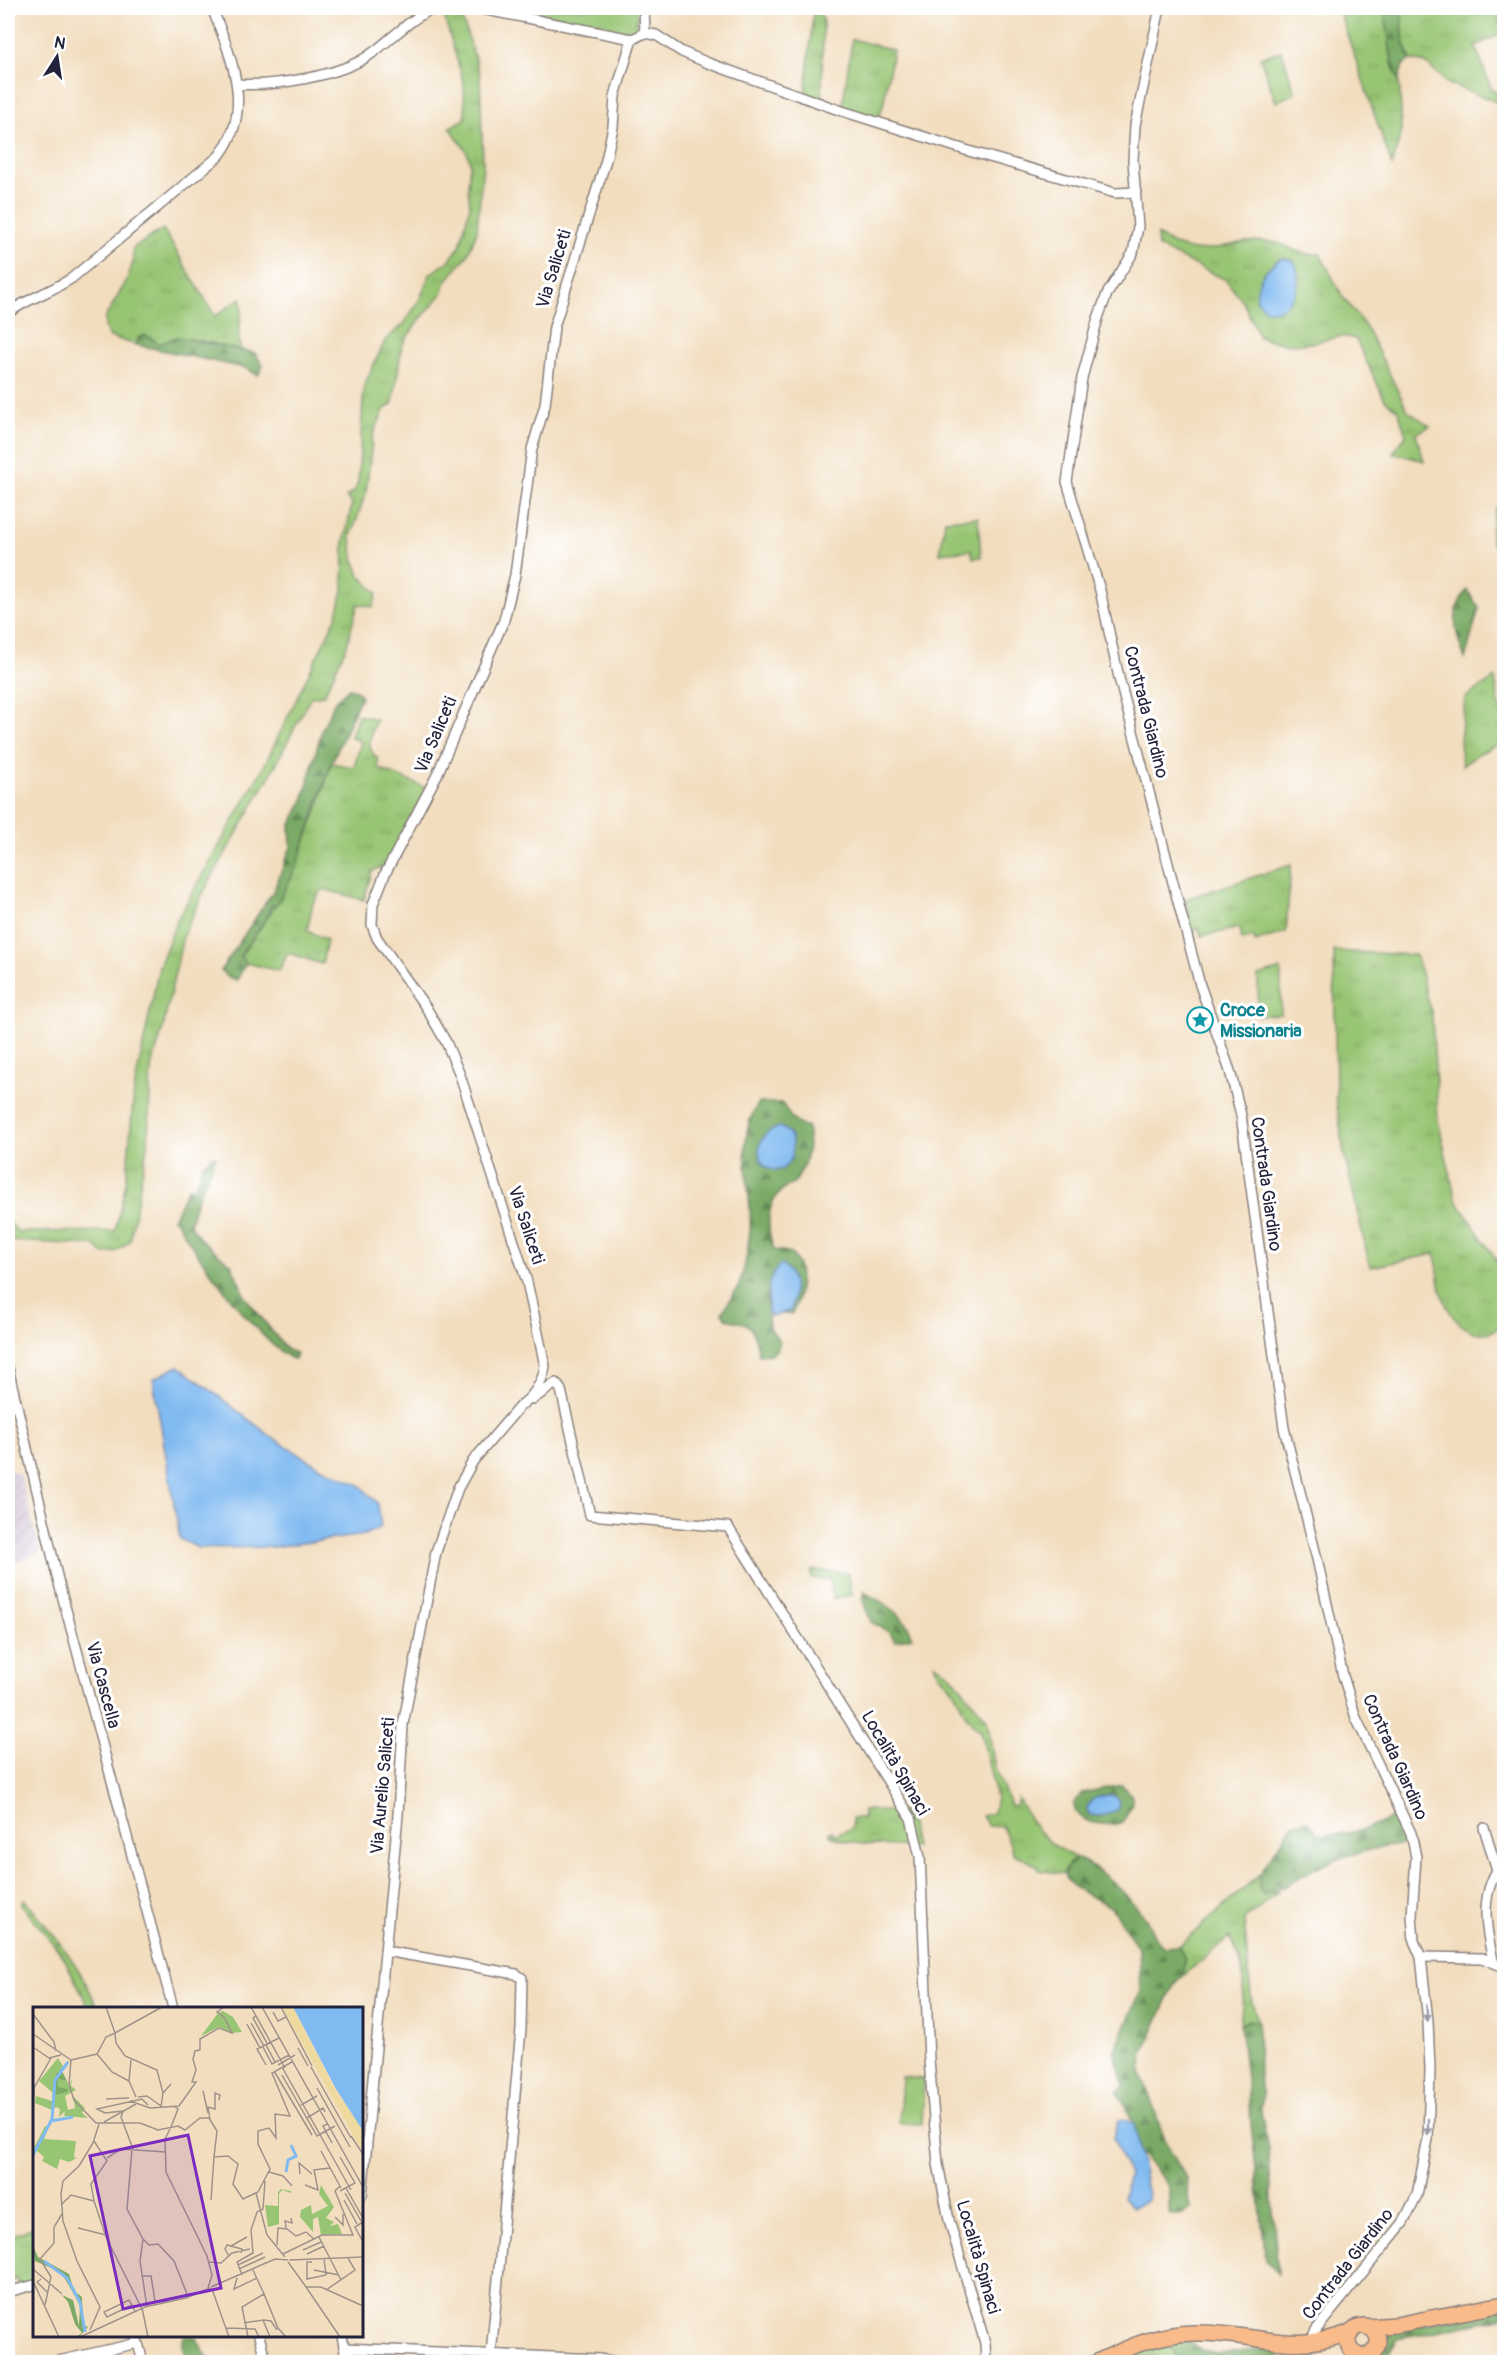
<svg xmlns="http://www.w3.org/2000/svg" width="1512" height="2370" font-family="Pangolin,sans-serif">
  <defs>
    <pattern id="industrial-furrows" width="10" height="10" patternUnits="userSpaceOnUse" patternTransform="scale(1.5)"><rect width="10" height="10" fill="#cdbed2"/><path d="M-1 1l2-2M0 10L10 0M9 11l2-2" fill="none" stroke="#b0a3b5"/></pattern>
    <pattern id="grass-tufts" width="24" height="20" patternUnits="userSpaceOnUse" patternTransform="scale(1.5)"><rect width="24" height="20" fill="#98c573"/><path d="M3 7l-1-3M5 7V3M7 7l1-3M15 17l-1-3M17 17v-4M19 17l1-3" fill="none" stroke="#83a964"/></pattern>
    <pattern id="forest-firs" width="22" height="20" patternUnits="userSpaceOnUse" patternTransform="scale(1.5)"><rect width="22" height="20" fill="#7aaa65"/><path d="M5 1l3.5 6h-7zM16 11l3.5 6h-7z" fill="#648a54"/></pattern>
  </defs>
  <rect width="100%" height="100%" fill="#fff"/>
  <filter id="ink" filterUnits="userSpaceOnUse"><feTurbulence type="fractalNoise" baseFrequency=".0167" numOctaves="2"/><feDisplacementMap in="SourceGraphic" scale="12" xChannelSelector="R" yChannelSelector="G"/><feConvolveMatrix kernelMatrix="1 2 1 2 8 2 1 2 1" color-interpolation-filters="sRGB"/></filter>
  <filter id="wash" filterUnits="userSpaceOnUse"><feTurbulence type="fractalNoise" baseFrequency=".008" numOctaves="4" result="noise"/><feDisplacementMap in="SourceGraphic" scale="24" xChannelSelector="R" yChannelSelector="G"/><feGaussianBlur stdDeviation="1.35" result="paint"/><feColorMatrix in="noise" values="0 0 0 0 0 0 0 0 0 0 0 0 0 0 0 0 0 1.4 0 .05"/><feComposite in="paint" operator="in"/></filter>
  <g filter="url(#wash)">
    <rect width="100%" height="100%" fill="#f2ddbe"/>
    <path fill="url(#industrial-furrows)" d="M8 1471 19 1473 41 1552 8 1566Z"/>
    <g fill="url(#grass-tufts)" stroke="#5d7457" stroke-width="1.5">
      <path d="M459 8 480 75 483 164 477 231 467 256 446 281 442 294 417 323 402 345 393 403 384 410 373 435 366 492 351 536 353 556 360 576 377 593 373 607 358 604 347 645 324 695 311 697 306 706 272 772 203 893 183 936 163 1028 151 1068 148 1141 130 1241 115 1252 104 1254 93 1245 8 1241V1221L18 1232 115 1231 126 1183 134 1090 159 967 177 920 264 766 337 615 343 590 344 542 352 504 346 497 354 492 358 483 364 385 386 339 404 324 420 299 430 274 449 261 460 246 470 205 468 188 470 162 467 152 450 127 465 119 464 84 442 9Z"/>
      <path d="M487 8H638L635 37Z"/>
      <path d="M1338 8H1384L1393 67 1399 79 1401 112V134L1392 166Z"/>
      <path d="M1401 8H1497L1504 33 1475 46 1492 90 1504 97V105L1447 83 1426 63 1411 60 1403 39Z"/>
      <path d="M819 9 823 21 822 102 805 96 813 14Z"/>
      <path d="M852 39 893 50 883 106 877 120 842 109Z"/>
      <path d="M163 229 215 316 241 298C245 316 234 334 241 350 233 351 227 347 219 345 202 340 175 336 159 345L153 340 138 338 137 345 110 337 105 327V318L127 280 133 262V248Z"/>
      <path d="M1157 235C1207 268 1223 236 1271 242 1291 244 1293 256 1320 254L1343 297 1366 327 1408 411 1430 426 1416 434 1424 461 1393 453 1406 435 1398 410 1385 400 1356 340C1342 332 1326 341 1310 343 1293 345 1274 343 1259 337L1243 302 1226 280 1158 247Z"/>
      <path d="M1496 507 1504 512V558C1484 541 1491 531 1496 507Z"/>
      <path d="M1495 678 1499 705 1504 716V742L1478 754 1462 766 1460 740 1465 698Z"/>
      <path d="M358 715 376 719C371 734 364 747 378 759V768L429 789 387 865 372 871 364 900 323 889 313 903 307 931 327 940 322 964 288 953 279 971 246 963 240 956C286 898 312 834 331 763L354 767 361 742 351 737Z"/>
      <path d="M1291 865 1286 932 1255 942 1254 937 1242 940 1240 928 1201 936 1199 928 1191 930 1185 899Z"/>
      <path d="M1334 951 1416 955 1432 1015 1438 1120 1451 1178 1456 1200 1504 1271V1323C1484 1343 1460 1331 1448 1308 1439 1293 1439 1271 1435 1254L1370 1267 1344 1153 1336 1100Z"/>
      <path d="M1281 969V1014L1258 1016V976Z"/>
      <path d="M934 1663 951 1675 987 1719 995 1768 1010 1805 1016 1806 1018 1798C1032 1827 1047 1846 1077 1858L1069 1863 1065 1874 1038 1870V1866L1014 1854 1003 1827 988 1826 982 1816 993 1813 996 1798 981 1731C964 1721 962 1702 951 1687 944 1679 937 1675 934 1663Z"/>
      <path d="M863 1810 904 1811 910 1824 915 1847C895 1845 841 1847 829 1833L832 1831 836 1835 852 1828V1818H863Z"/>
      <path d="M1259 1875V1887L1263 1894 1278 1892 1244 1920 1251 1997 1258 2022 1249 2020 1240 2025C1244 1991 1248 1966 1229 1937L1183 1976 1185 1960 1179 1946Z"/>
      <path d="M24 1899C51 1932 83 1967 97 2008H89L63 1956 21 1904Z"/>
      <path d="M34 2227V2282L19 2286 17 2279 8 2281V2237Z"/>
      <path d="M1169 2340 1179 2362H1164C1151 2352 1142 2358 1127 2362 1121 2364 1114 2362 1107 2362Z"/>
    </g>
    <g fill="url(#forest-firs)" stroke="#4e6650" stroke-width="1.5">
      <path d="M1384 8 1402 10 1403 39 1411 60 1403 65 1399 79 1393 67Z"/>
      <path d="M145 335 159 344 177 337 255 353 263 366 258 375 245 368 137 345 138 338Z"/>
      <path d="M1467 590 1479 608 1465 659C1455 633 1449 613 1467 590Z"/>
      <path d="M349 688 356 690 361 696 331 764 297 866 280 899 240 956 246 963 237 980 226 976 221 970 274 890 291 847 290 827 303 801 322 729 335 701Z"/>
      <path d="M759 1103H782C788 1113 794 1126 807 1126 810 1144 807 1163 797 1179 794 1185 787 1186 782 1190 765 1204 767 1232 774 1250 781 1251 788 1250 793 1256 805 1269 799 1300 792 1314H783L791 1309 794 1289 789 1272 767 1300 769 1328 780 1341 778 1349 772 1354 759 1355C751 1305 734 1332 722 1313 727 1304 734 1295 739 1285 745 1270 748 1248 750 1231 754 1191 732 1140 759 1103Z"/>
      <path d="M212 1156H216L196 1202 190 1224 200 1239 231 1264 246 1298 287 1350 296 1353 294 1359C264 1349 192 1250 176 1220L173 1219 188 1187 194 1188 202 1166Z"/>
      <path d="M864 1592C886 1604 904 1613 913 1637L895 1641 889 1632 871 1622 863 1602Z"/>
      <path d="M1122 1785 1132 1796V1804L1123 1822C1109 1828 1073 1824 1074 1803L1082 1793Z"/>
      <path d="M1396 1815 1406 1844C1377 1847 1348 1854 1321 1866 1300 1874 1286 1890 1263 1894L1259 1887V1875L1293 1824 1308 1820 1318 1834C1346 1836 1372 1830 1396 1815Z"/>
      <path d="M1077 1858C1105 1872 1125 1892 1144 1916 1152 1927 1152 1938 1164 1947L1179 1946 1185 1960 1183 1976 1174 1985 1144 2052 1141 2072 1166 2143 1186 2178 1191 2209 1181 2216 1169 2214V2190L1165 2181 1140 2153 1134 2124 1117 2091 1125 2086 1114 2052 1141 1991 1139 1949 1111 1907 1075 1888 1065 1878V1869Z"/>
      <path d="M1249 2020 1258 2022 1259 2081 1263 2094 1261 2110 1268 2149 1278 2274 1266 2260 1240 2025Z"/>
      <path d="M1504 2308V2315L1492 2320 1398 2339 1383 2362H1377C1380 2346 1383 2338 1398 2329Z"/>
      <path d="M184 2336 195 2337 211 2362C195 2363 187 2363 182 2347Z"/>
      <path d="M1186 2337 1201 2351 1218 2354 1273 2348 1279 2355V2362H1179L1169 2340Z"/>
    </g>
    <g fill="#98c573" stroke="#5d7457" stroke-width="1.5">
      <path d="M1282 51 1295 93 1276 102 1260 57Z"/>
      <path d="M978 517 981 557 973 558 971 550 940 553 945 520Z"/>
      <path d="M811 1570 847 1573 850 1580 852 1595 833 1599 830 1579H811Z"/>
      <path d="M902 2077 924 2079 922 2124 899 2123Z"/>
    </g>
    <g fill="#80baf1" stroke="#516e96" stroke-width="1.5">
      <path d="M1282 258 1294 261C1303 281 1297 299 1279 310H1266L1257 300C1255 281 1266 267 1282 258Z"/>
      <path d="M779 1127C794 1131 793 1144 792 1158L783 1169C760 1175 752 1150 766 1134 769 1131 775 1129 779 1127Z"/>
      <path d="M782 1265C796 1275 795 1294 791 1310L772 1317 768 1312 769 1283 778 1266Z"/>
      <path d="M179 1366 273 1438 318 1466 360 1485 378 1504 381 1527 364 1535 272 1547 198 1548 180 1539 153 1379Z"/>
      <path d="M1113 1795 1119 1801 1117 1810 1100 1816 1090 1815 1087 1810C1088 1797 1101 1795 1113 1795Z"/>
      <path d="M1125 2119 1134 2124 1148 2196 1146 2202 1132 2207 1123 2198 1129 2175 1113 2138 1118 2121Z"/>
    </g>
  </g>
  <g filter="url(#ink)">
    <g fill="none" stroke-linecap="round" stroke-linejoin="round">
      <g stroke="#8a807c" stroke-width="12">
        <g id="street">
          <path d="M476 8 632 39 645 33 656 35 682 52 708 63 839 110 972 152 1115 193 1136 192"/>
          <path d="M644 8 645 33"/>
          <path d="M1160 8 1135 125 1133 160 1138 227 1133 253 1107 294 1098 318 1082 378 1067 482 1100 590 1119 678 1200 985 1230 1071 1241 1115 1284 1428 1317 1559 1343 1676 1356 1718 1411 1833 1416 1857 1412 1916 1414 1941 1421 1957 1428 2021 1430 2069 1428 2139 1417 2195 1403 2223 1316 2330 1310 2343"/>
          <path d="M237 84C272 87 342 76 371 54 392 39 411 17 435 8"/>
          <path d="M8 313C28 298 51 292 72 278L219 156C255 110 231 56 212 8"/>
          <path d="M8 1368 58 1580 173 2008"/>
          <path d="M533 1399 556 1383 561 1390 590 1515 728 1527 911 1818 920 1857 929 2060 938 2164 949 2220 985 2343 986 2362"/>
          <path d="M1484 1828 1497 1870"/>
          <path d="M385 1951 516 1974 522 1978 521 2029 491 2355"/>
          <path d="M1421 1957 1482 1958 1504 1967"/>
          <path d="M1493 1960C1485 1926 1479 1890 1504 1861"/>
          <path d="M362 2195 398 1815 403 1725 436 1552 458 1488 473 1461 520 1406C533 1397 543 1382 545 1366L527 1282 460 1075 446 1042 427 1009 377 938 372 925 373 904 385 874 437 775 504 620 515 575 532 449 545 405 554 327 606 160 613 127 615 96 632 39"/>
          <path d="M8 2292 34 2285"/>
          <path d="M136 2336 143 2362"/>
          <path d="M259 2336 266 2362"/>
          <path d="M342 2336 347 2362"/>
          <path d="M344 2348 599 2359 617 2362"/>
          <path d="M1359 2355 1367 2362"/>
          <path d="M54 2362 138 2343"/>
          <path d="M1372 2362 1374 2351"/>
        </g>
      </g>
      <g stroke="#8a807c" stroke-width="18">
        <g id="primary">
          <circle cx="1363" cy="2341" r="15"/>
          <path d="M1367 2327 1396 2325 1504 2304"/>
          <path d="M1097 2362C1129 2347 1157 2334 1193 2333 1254 2331 1287 2356 1352 2332"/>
        </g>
      </g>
      <use href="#street" stroke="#fff" stroke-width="9"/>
      <use href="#primary" stroke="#fabb8b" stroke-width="15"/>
    </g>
    <defs><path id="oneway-solid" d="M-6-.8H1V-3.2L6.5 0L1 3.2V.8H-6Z" transform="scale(1.5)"/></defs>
    <g fill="#9c9ca7">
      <use href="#oneway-solid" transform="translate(1427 2013) rotate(85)"/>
      <use href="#oneway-solid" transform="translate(1428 2127) rotate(90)"/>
    </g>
  </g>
  <defs>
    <g id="sight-ring" transform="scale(1.35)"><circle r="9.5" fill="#fff" stroke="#0f9aa8" stroke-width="1.5"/><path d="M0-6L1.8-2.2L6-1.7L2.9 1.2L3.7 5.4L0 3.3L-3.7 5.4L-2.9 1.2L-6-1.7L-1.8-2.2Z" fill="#0f9aa8"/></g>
  </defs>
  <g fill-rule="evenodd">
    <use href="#sight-ring" x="1200" y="1020"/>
  </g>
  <g text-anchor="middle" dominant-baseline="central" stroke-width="6" stroke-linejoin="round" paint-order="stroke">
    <g font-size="18" fill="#22223b" stroke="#fff">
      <text transform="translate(554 269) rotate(-73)">Via Saliceti</text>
      <text transform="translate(1146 712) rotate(76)">Contrada Giardino</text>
      <text transform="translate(436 735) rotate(-67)">Via Saliceti</text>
      <text transform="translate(1266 1184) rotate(82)">Contrada Giardino</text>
      <text transform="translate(526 1225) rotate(72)">Via Saliceti</text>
      <text transform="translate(103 1685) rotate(75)">Via Cascella</text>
      <text transform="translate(1395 1757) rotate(66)">Contrada Giardino</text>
      <text transform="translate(895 1763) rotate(60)">Località Spinaci</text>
      <text transform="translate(383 1786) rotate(-85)">Via Aurelio Saliceti</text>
      <text transform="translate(978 2257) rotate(74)">Località Spinaci</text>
      <text transform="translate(1348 2264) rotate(-52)">Contrada Giardino</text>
    </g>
    <g font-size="18" font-weight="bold" fill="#0d838f" stroke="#fff" text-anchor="start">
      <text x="1220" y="1010">Croce<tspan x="1220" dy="21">Missionaria</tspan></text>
    </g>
  </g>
  <g transform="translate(33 2007)">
    <rect width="330" height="330" fill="#f2ddbe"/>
    <path d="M190 4 200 10 209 25 199 26 186 20 168 29 185 6ZM25 51 30 59 23 67 20 86 6 74ZM25 72 34 74 36 80 39 72 38 79 43 83 32 89 35 103 42 101 40 89 52 101 49 106 55 111 31 109 32 104 26 110 27 102 23 100 19 103 2 96 0 108 3 89 19 94 20 87 34 85 25 80ZM12 119H16L11 132 43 134 41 150 44 151 36 155 27 152 24 162 9 154 11 150 1 141ZM288 178 301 200 293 211 301 215 297 219 305 217 309 227 288 228 285 210 280 212V225L267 210 268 203 278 198 279 207 295 199 286 187ZM248 182 258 184V186L249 183 246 187V217L235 220 232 198 245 199V185Z" fill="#98c573"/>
    <path d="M37 52 29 64 34 74 25 72V80L35 82 34 85 22 88 23 67ZM0 239 5 250 36 267 41 284 49 290 50 318 55 320 46 330H43L49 326 42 317 35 295 29 288 40 293 46 319 47 299 42 289 28 265 2 254Z" fill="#7aaa65"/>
    <path d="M249 0H260L302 83 330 122V145Z" fill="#eeda9e"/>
    <path d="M260 0H330V124L303 82Z" fill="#80baf1"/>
    <path fill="none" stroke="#80baf1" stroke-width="3" d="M18 114 40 110M0 148 19 112 22 73 35 55M253 165 255 153 263 149 258 138M11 254 34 271 47 295 52 325"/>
    <path fill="none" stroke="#9f928a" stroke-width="1.5" d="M129 0 82 26 83 36 92 49 124 63 130 86M218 0 252 61M229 0 330 180M248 0 279 59M240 5 245 14 253 10M0 7 21 35 23 44M223 9 220 11 235 38M218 16 231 39M214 17 227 41M0 27 38 53 36 78 41 93 63 116H107L125 123 145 119 152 123 167 111H176L184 124 181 150 195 149 205 157 200 177 210 192 225 185 237 162 225 137V124L236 121 243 131 242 107 257 109 239 66 259 55M233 38 242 55M0 40 16 51 28 48M230 40 239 57 256 48M265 41 275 59M64 47 79 65 96 74 103 90M38 53 64 47 73 30 82 26 73 0M233 58 224 42 246 31M245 58 262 48M249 60 318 183M278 60 318 131M241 64 279 128M249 68 284 129 302 119M96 74 98 53M284 81 317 140M170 84 175 106M105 90 114 89 128 99M73 92 96 91M97 94 117 101 146 99 163 75H159L163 63 160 52 162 44 167 43V32L186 21 199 26 191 10 184 5 191 0M268 98 284 89M128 100 130 86 138 77M90 104 72 106 64 102 109 92 115 98M90 105 88 110 100 142M0 108 1 81 18 51M274 111 290 101 292 105M177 112 175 100 182 102V86L187 88 186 93M71 115 103 97M294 117 290 119 299 136M138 120 132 132 133 165 174 249 179 268 175 281M138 120 145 102 142 100M318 129 330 147M61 134 74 154 58 177 61 194 73 230 109 302M99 142 94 202 110 232M288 144 308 181M74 151 88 142 133 145M236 165 250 169 259 179M267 167 266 156 279 167M272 178 285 183 281 163 297 161M313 181 330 211M307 184 322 176 307 150M223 186 234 228 252 250M312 186 328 214M178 193 181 150M311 193 324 217M28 198 38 188 61 194M302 210 310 218V207M330 215 322 220 330 235M45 221 73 228M253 221 252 214 259 216 258 211M286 230 308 273M110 232 116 238 125 237 141 254 154 287 151 290M110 232 107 254 114 300M244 238 245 221 254 222 263 229 273 225 281 232M198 239 214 230M270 243 288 235M250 247 289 228H320L302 184 307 179M274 247 291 239M196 249 192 242 194 238 209 242 208 246M256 253 330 250M176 255 188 256 199 246 217 242M255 255 273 280H288L330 299M279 255H274V272L293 268 291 252M205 258 230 246M0 262 29 287M206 262 232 250M281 263 306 268M209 268 204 255 220 246 218 223 224 205 230 202 232 174M109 269H118L122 294M204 271 201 282 224 271M8 272 4 275 15 286M0 274 26 330M178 280 242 252 255 253M273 280 307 330M179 282 196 330M293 283 322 263 315 251M231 287 245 321 253 330M112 296 135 294M12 298 18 270 7 252 21 236V220L29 207M99 298 74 310 71 305 96 293 99 298 102 305M109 301 115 330M230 313 238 314 244 323M211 316 230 313 237 330M193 321 222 322 226 330M57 323 67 300 44 254 30 214 28 187 30 174 46 159 60 136 66 117M47 330 112 300 153 291 177 281M215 330 209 300 231 287 220 263"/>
    <path fill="#7b2cbf" fill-opacity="0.15" stroke="#7b2cbf" stroke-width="3" d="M155 128 188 281 90 302 57 149Z"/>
    <rect width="330" height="330" fill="none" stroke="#22223b" stroke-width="3"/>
  </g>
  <rect width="1512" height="2370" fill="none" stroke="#fff" stroke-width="30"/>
  <g transform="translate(57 57) rotate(12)" stroke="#ffffff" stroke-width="4.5" paint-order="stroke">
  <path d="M0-4.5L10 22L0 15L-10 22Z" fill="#22223b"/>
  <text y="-9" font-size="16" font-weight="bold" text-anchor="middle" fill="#22223b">N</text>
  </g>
</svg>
